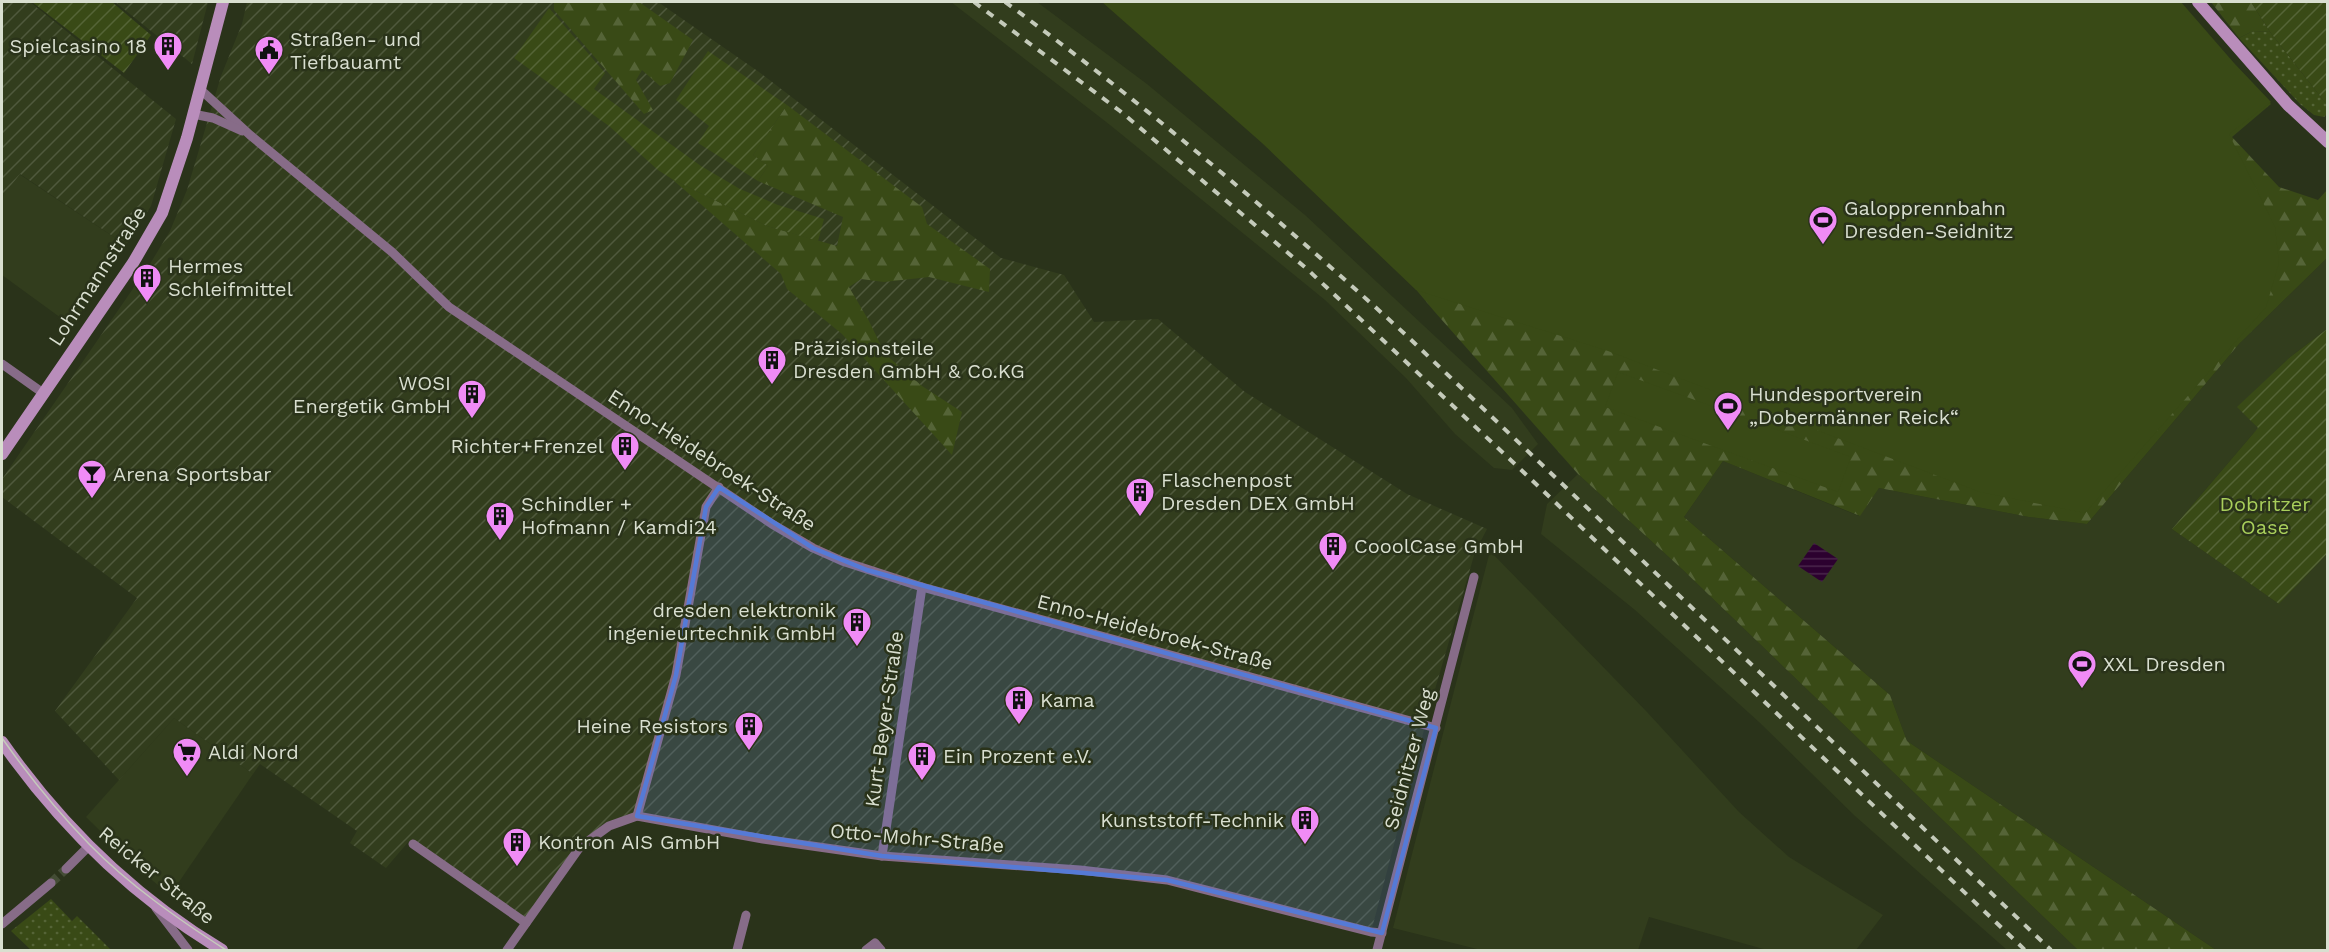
<svg xmlns="http://www.w3.org/2000/svg" width="2329" height="952" font-family="'Work Sans',sans-serif">
  <defs>
    <pattern id="industrial-furrows" width="10" height="10" patternUnits="userSpaceOnUse" patternTransform="scale(1.5)"><rect width="10" height="10" fill="#323d1d"/><path d="M-1 1l2-2M0 10L10 0M9 11l2-2" fill="none" stroke="#4f593d"/></pattern>
    <pattern id="grass-dots" width="8" height="8" patternUnits="userSpaceOnUse" patternTransform="scale(1.5)"><rect width="8" height="8" fill="#394a16"/><path d="M2 2h.1M6 6h.1" fill="none" stroke="#556437" stroke-width="1.8" stroke-linecap="round"/></pattern>
    <pattern id="forest-firs" width="22" height="20" patternUnits="userSpaceOnUse" patternTransform="scale(1.5)"><rect width="22" height="20" fill="#394a16"/><path d="M5 1l3.5 6h-7zM16 11l3.5 6h-7z" fill="#556437"/></pattern>
    <pattern id="garden-furrows" width="10" height="10" patternUnits="userSpaceOnUse" patternTransform="scale(1.5)"><rect width="10" height="10" fill="#394a16"/><path d="M-1 1l2-2M0 10L10 0M9 11l2-2" fill="none" stroke="#556437"/></pattern>
    <pattern id="water-rules" width="6" height="5" patternUnits="userSpaceOnUse" patternTransform="scale(1.5)"><rect width="6" height="5" fill="#2c012f"/><path d="M0 2.5h6" fill="none" stroke="#4a264c"/></pattern>
  </defs>
  <rect width="100%" height="100%" fill="#2a331a"/>
  <g fill="#323d1d">
    <path d="M951 2H1037L1147 84 1305 215 1512 408 1538 444 1512 470 1494 468 1455 434 1406 378 1325 300 1110 125Z"/>
    <path d="M19 174 126 245 72 326 2 275V197Z"/>
    <path d="M2327 258V329L2289 358 2238 407 2258 428 2172 529 2279 604 2327 554V950H2216L1907 741 1890 695 1684 517 1723 461 1859 516 1879 488 2029 517 2087 524 2239 344Z"/>
    <path d="M1578 474 1683 570 2078 950H2007L1855 816 1759 722 1635 610 1541 534 1547 504Z"/>
    <path d="M1490 551 1647 712 1739 812 1789 857 1883 915 1856 950H1767L1649 917 1638 950H1481L1393 928Z"/>
    <path d="M174 718 253 774 170 895 141 871 86 817Z"/>
  </g>
  <g fill="url(#industrial-furrows)">
    <path d="M2 2H30L176 119 151 206 126 245 20 174 2 197Z"/>
    <path d="M115 2H208L192 64Z"/>
    <path d="M247 2H658L759 72 1001 258 1064 275 1094 322 1158 319 1245 392 1407 494 1487 529 1475 552 1431 703 1371 932 1167 880 882 856 637 816 609 826 580 847 526 923 409 841 386 868 350 843 357 831 260 764 253 774 174 718 119 780 55 711 137 598 2 497V479L150 264 170 231 187 190 221 76 242 24Z"/>
  </g>
  <g fill="url(#grass-dots)">
    <path d="M2253 31 2270 32 2327 105V114L2324 117 2314 115 2300 104 2239 38Z"/>
    <path d="M51 899 72 921 77 916 111 950H31L11 931Z"/>
  </g>
  <g fill="url(#forest-firs)">
    <path d="M554 2H639L693 40 670 83 660 86 642 70 636 80 653 110 644 114 554 10Z"/>
    <path d="M2211 2H2251L2270 32 2253 31 2239 38Z"/>
    <path d="M2233 63 2271 104 2232 137 2279 187 2318 200 2327 190V258L2239 344 2087 524 2029 517 1879 488 1860 516 1723 461 1684 517 1890 695 1907 741 2216 950H2078L1683 570 1578 474 1434 311 1382 249Z"/>
    <path d="M787 105 922 207 927 224 990 269 989 292 929 277 884 282 861 279 849 287 869 321 885 354 922 386 962 412 952 455 842 334 787 289 781 274 672 179 767 226 837 246 843 217 758 181 768 166 753 155Z"/>
  </g>
  <g fill="#394a16">
    <path d="M1102 2H2181L2234 63 2271 102 2229 134 2275 227 2279 263 2266 307 2085 513 1980 492 1608 351 1416 290 1262 143Z"/>
    <path d="M1618 372 1851 457 1838 492 1605 407Z"/>
  </g>
  <g fill="url(#garden-furrows)">
    <path d="M32 2H112L151 35 124 73Z"/>
    <path d="M2251 2H2327V105L2270 32Z"/>
    <path d="M549 8 605 73 594 89 701 166 740 189 778 205 824 219 818 241 767 226 672 179 658 170 609 126 514 58Z"/>
    <path d="M708 51 787 105 753 155 768 166 758 181 698 143 709 126 676 100Z"/>
    <path d="M2327 329V554L2279 604 2172 529 2258 428 2237 407 2289 358Z"/>
  </g>
  <path fill="url(#water-rules)" d="M1814 543 1838 559 1822 582 1798 566Z"/>
  <g fill="none" stroke-linecap="round" stroke-linejoin="round">
    <path stroke="#444d35" stroke-width="9" stroke-dasharray="9 4.5" stroke-linecap="butt" d="M51 883 66 869"/>
    <g stroke="#876c88" stroke-width="9">
      <path d="M201 90 250 135 392 252 449 307 772 524 813 548 842 561 922 587 1436 728"/>
      <path d="M193 114 213 118 242 131"/>
      <path d="M2 364 43 393"/>
      <path d="M637 816 676 675 706 507 719 487"/>
      <path d="M413 844 526 923"/>
      <path d="M882 856 922 587"/>
      <path d="M66 869 88 847"/>
      <path d="M156 908 188 950"/>
      <path d="M2 924 51 883"/>
      <path d="M507 950 580 847 609 826 637 816 763 839 882 856 1080 870 1167 880 1371 932 1382 933"/>
      <path d="M737 950 746 915"/>
      <path d="M866 950 875 943 881 950"/>
      <path d="M1377 950 1474 577"/>
    </g>
    <g stroke="#b98dbb" stroke-width="12">
      <path d="M2198 2 2288 105 2328 142"/>
      <path d="M2 454 133 263 162 213 187 138 223 2"/>
      <path d="M2 742C61 826 134 897 222 950"/>
    </g>
    <path stroke="#c4caba" stroke-width="1.5" d="M2 738C28 775 57 811 89 844 129 885 178 919 226 950"/>
    <g stroke="#c4caba" stroke-width="4" stroke-dasharray="8 8" stroke-linecap="butt">
      <path d="M974 2 1120 111 1307 269 1516 465 2025 950"/>
      <path d="M1005 2C1146 105 1278 218 1407 336L2051 950"/>
    </g>
  </g>
  <path fill="#557ad6" fill-opacity="0.2" stroke="#557ad6" stroke-width="4.5" stroke-linejoin="round" d="M719 487 813 548 867 570 1436 728 1382 933 1167 880 882 856 637 816 676 675 706 507Z"/>
  <defs>
    <g id="building-pin" transform="scale(1.5)"><path d="M0 17L-7.5 6A9.5 9.5 0 1 1 7.5 6Z" fill="#f08bf6" stroke="#2a331a"/><path d="M-4-6H4V6H1V3H-1V6H-4ZM-2.5-4.3h1.7v1.8h-1.7ZM.8-4.3h1.7v1.8H.8ZM-2.5-1h1.7V.8h-1.7ZM.8-1h1.7V.8H.8Z" fill="#111"/></g>
    <g id="civic-pin" transform="scale(1.5)"><path d="M0 17L-7.5 6A9.5 9.5 0 1 1 7.5 6Z" fill="#f08bf6" stroke="#2a331a"/><path d="M-.6-6.5H3V-4.5H.6V-3L4-1V1h2V6H-6V1h2V-1L-.6-3ZM-1.2 2.5V6h2.4V2.5Z" fill="#111"/></g>
    <g id="stadium-pin" transform="scale(1.5)"><path d="M0 17L-7.5 6A9.5 9.5 0 1 1 7.5 6Z" fill="#f08bf6" stroke="#2a331a"/><path d="M0-5a6.5 5 0 1 0 0 10a6.5 5 0 1 0 0-10ZM-3.5-1.8h7v3.6h-7Z" fill="#111"/></g>
    <g id="bar-pin" transform="scale(1.5)"><path d="M0 17L-7.5 6A9.5 9.5 0 1 1 7.5 6Z" fill="#f08bf6" stroke="#2a331a"/><path d="M-6-5H6L.8 .8V4.5H3.5V6h-7V4.5H-.8V.8Z" fill="#111"/></g>
    <g id="supermarket-pin" transform="scale(1.5)"><path d="M0 17L-7.5 6A9.5 9.5 0 1 1 7.5 6Z" fill="#f08bf6" stroke="#2a331a"/><path d="M-6-5.5h2.5l.6 2H6L4.5 2H-2.5L-4.4-4H-6ZM-1.5 3.2a1.3 1.3 0 1 0 .1 0ZM3 3.2a1.3 1.3 0 1 0 .1 0Z" fill="#111"/></g>
  </defs>
  <g fill-rule="evenodd">
    <use href="#building-pin" x="168" y="46"/>
    <use href="#civic-pin" x="269" y="50"/>
    <use href="#stadium-pin" x="1823" y="220"/>
    <use href="#building-pin" x="147" y="278"/>
    <use href="#building-pin" x="772" y="360"/>
    <use href="#building-pin" x="472" y="394"/>
    <use href="#stadium-pin" x="1728" y="406"/>
    <use href="#building-pin" x="625" y="446"/>
    <use href="#bar-pin" x="92" y="474"/>
    <use href="#building-pin" x="1140" y="492"/>
    <use href="#building-pin" x="500" y="516"/>
    <use href="#building-pin" x="1333" y="546"/>
    <use href="#building-pin" x="857" y="622"/>
    <use href="#stadium-pin" x="2082" y="664"/>
    <use href="#building-pin" x="1019" y="700"/>
    <use href="#building-pin" x="749" y="726"/>
    <use href="#supermarket-pin" x="187" y="752"/>
    <use href="#building-pin" x="922" y="756"/>
    <use href="#building-pin" x="1305" y="820"/>
    <use href="#building-pin" x="517" y="842"/>
  </g>
  <g text-anchor="middle" dominant-baseline="central" stroke-width="5" stroke-linejoin="round" paint-order="stroke">
    <g font-size="20" fill="#d9dfd0" stroke="#2a331a" text-anchor="start">
      <text x="290" y="39">Straßen- und<tspan x="290" dy="23">Tiefbauamt</tspan></text>
      <text x="147" y="46" text-anchor="end">Spielcasino 18</text>
      <text x="1844" y="208">Galopprennbahn<tspan x="1844" dy="23">Dresden-Seidnitz</tspan></text>
      <text x="168" y="266">Hermes<tspan x="168" dy="23">Schleifmittel</tspan></text>
      <text x="793" y="348">Präzisionsteile<tspan x="793" dy="23">Dresden GmbH &amp; Co.KG</tspan></text>
      <text x="451" y="383" text-anchor="end">WOSI<tspan x="451" dy="23">Energetik GmbH</tspan></text>
      <text x="1749" y="394">Hundesportverein<tspan x="1749" dy="23">„Dobermänner Reick“</tspan></text>
      <text x="604" y="446" text-anchor="end">Richter+Frenzel</text>
      <text x="113" y="474">Arena Sportsbar</text>
      <text x="1161" y="480">Flaschenpost<tspan x="1161" dy="23">Dresden DEX GmbH</tspan></text>
      <text x="521" y="504">Schindler +<tspan x="521" dy="23">Hofmann / Kamdi24</tspan></text>
      <text x="1354" y="546">CooolCase GmbH</text>
      <text x="836" y="610" text-anchor="end">dresden elektronik<tspan x="836" dy="23">ingenieurtechnik GmbH</tspan></text>
      <text x="2103" y="664">XXL Dresden</text>
      <text x="1040" y="700">Kama</text>
      <text x="728" y="726" text-anchor="end">Heine Resistors</text>
      <text x="208" y="752">Aldi Nord</text>
      <text x="943" y="756">Ein Prozent e.V.</text>
      <text x="1284" y="820" text-anchor="end">Kunststoff-Technik</text>
      <text x="538" y="842">Kontron AIS GmbH</text>
    </g>
    <g font-size="20" fill="#d9dfd0" stroke="#2a331a">
      <text transform="translate(97 276) rotate(-57)">Lohrmannstraße</text>
      <text transform="translate(712 460) rotate(33)">Enno-Heidebroek-Straße</text>
      <text transform="translate(1155 632) rotate(15)">Enno-Heidebroek-Straße</text>
      <text transform="translate(884 719) rotate(-82)">Kurt-Beyer-Straße</text>
      <text transform="translate(1409 759) rotate(-75)">Seidnitzer Weg</text>
      <text transform="translate(917 838) rotate(5)">Otto-Mohr-Straße</text>
      <text transform="translate(157 875) rotate(39)">Reicker Straße</text>
    </g>
    <g font-size="20" fill="#a9cf5b" stroke="#2a331a">
      <text x="2265" y="504">Dobritzer<tspan x="2265" dy="23">Oase</tspan></text>
    </g>
  </g>
  <rect width="2329" height="952" fill="none" stroke="#d9dfd0" stroke-width="6"/>
</svg>
